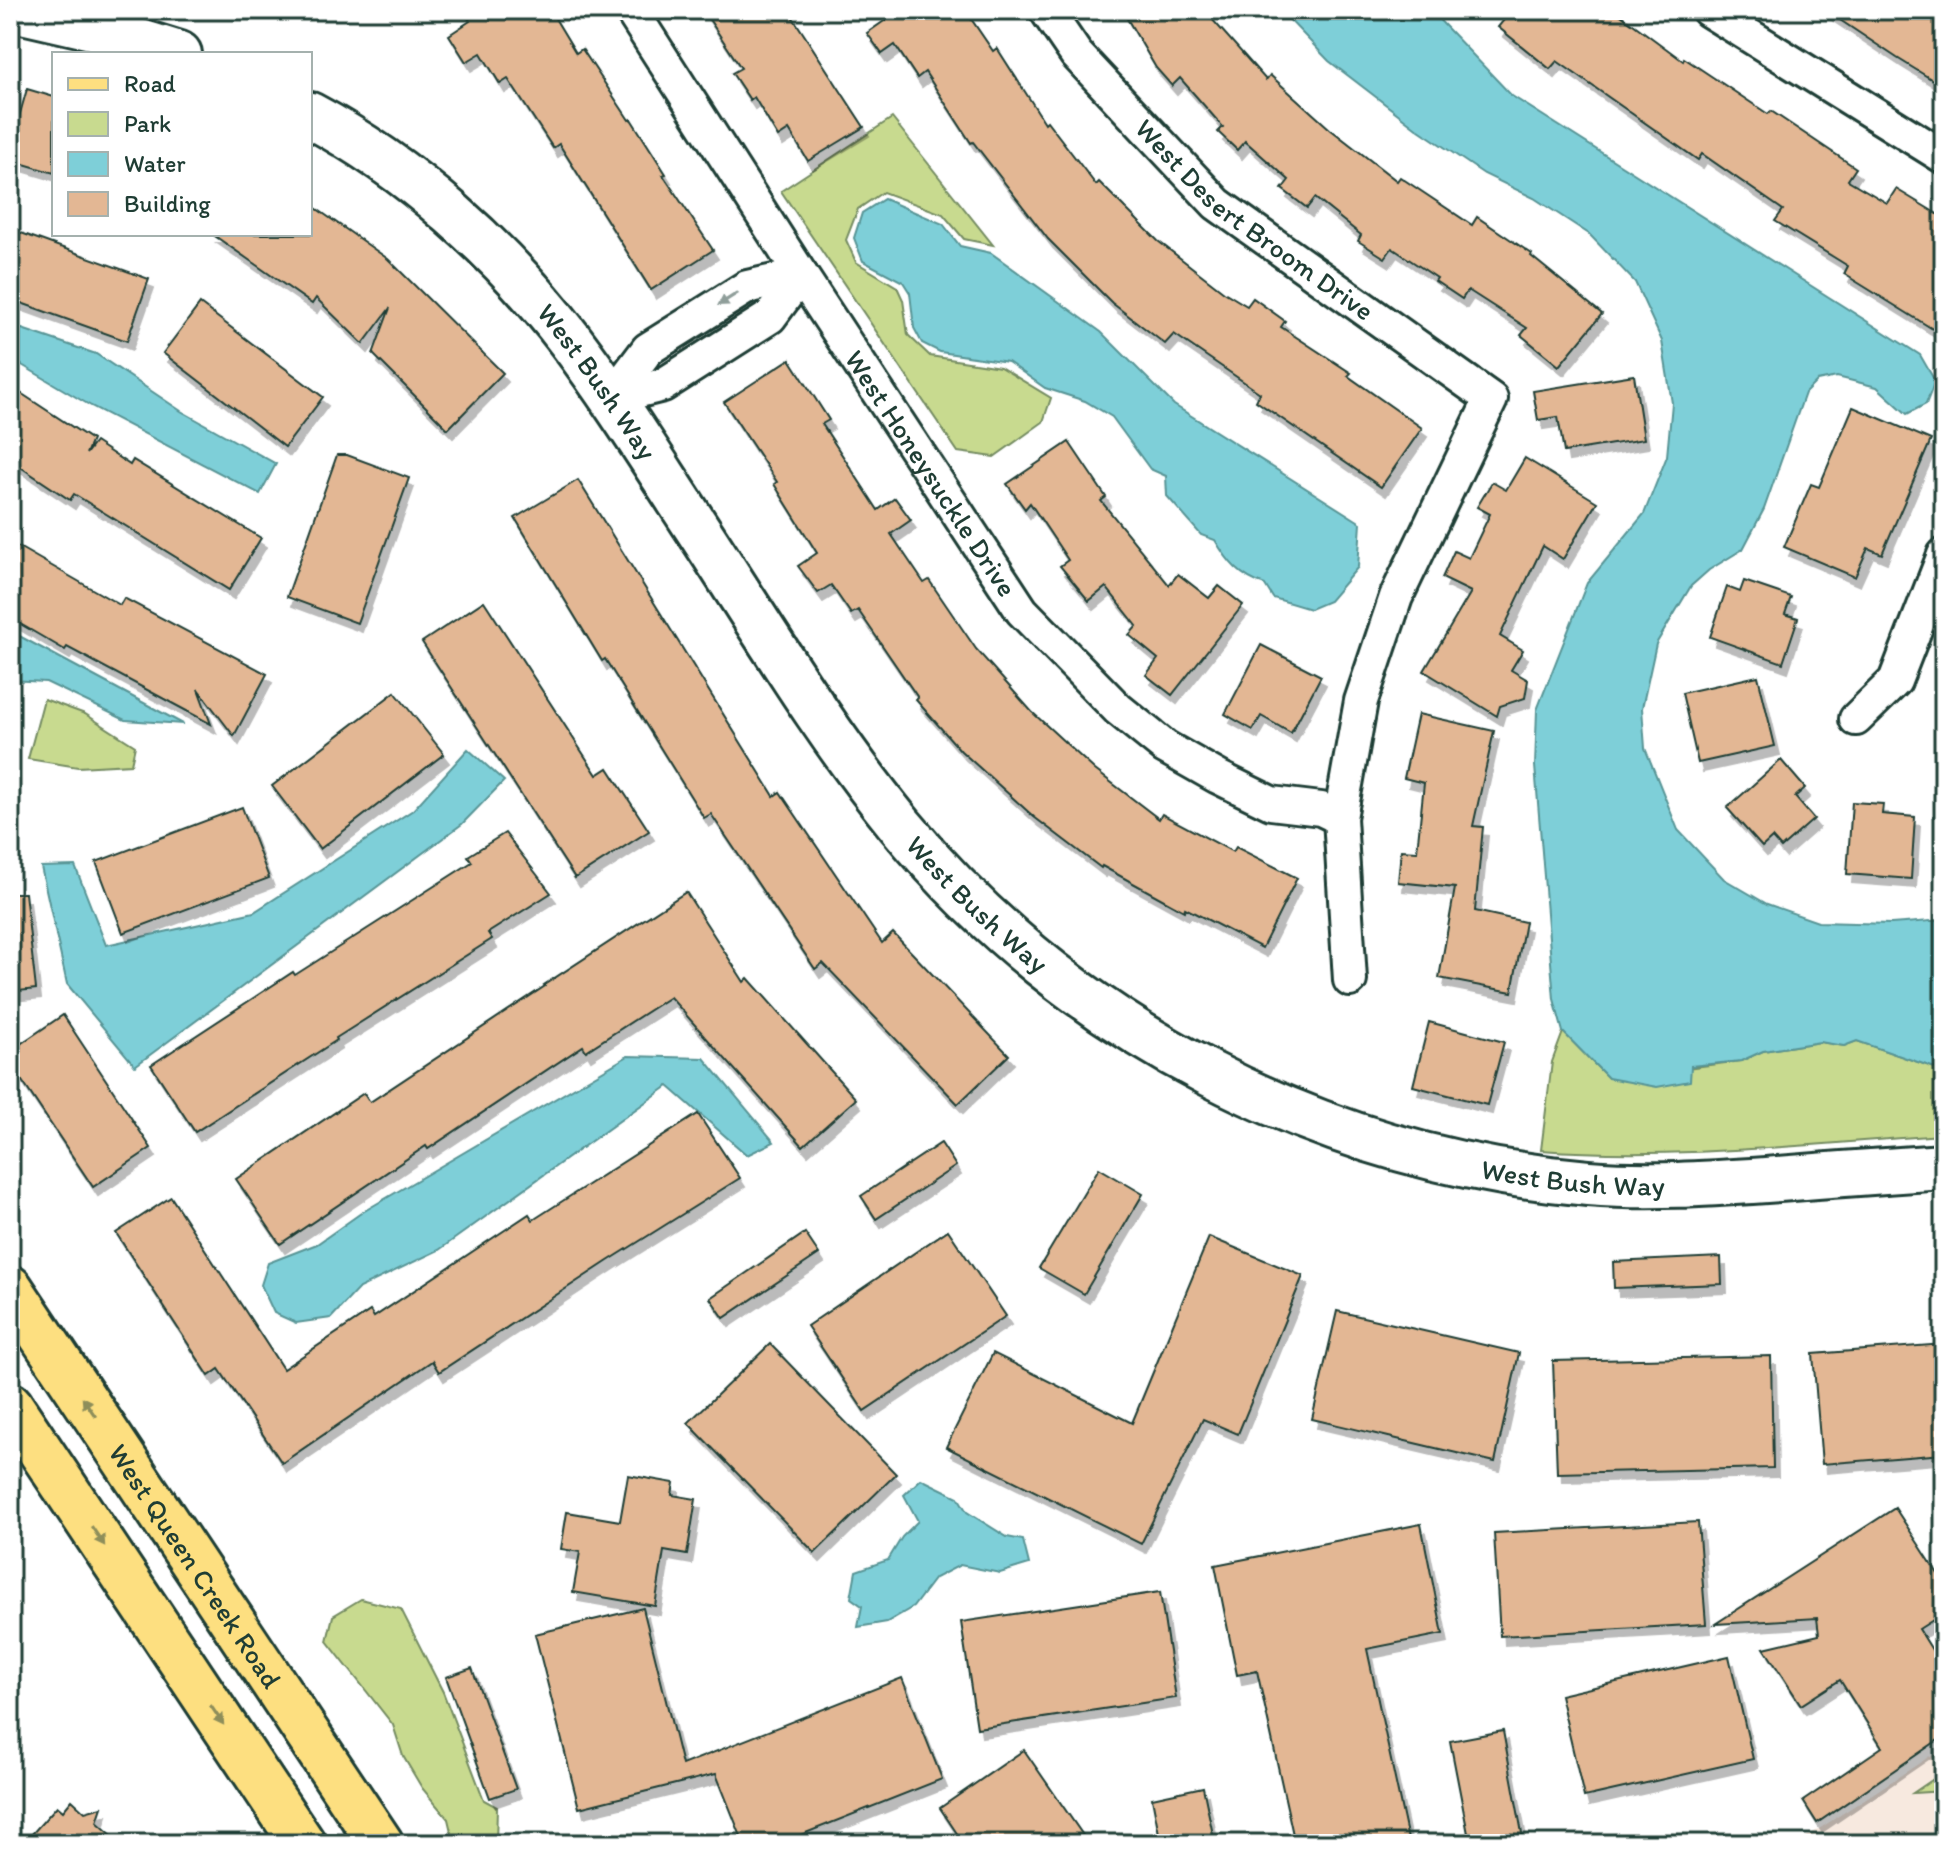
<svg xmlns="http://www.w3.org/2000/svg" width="1954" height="1854" font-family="Itim,sans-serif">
  <defs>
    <filter id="shadow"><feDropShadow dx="5" dy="9" stdDeviation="0" flood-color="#0004"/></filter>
  </defs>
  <rect width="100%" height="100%" fill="#fff"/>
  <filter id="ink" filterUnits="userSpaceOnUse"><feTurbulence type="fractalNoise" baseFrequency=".0125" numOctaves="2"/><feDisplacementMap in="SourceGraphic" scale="16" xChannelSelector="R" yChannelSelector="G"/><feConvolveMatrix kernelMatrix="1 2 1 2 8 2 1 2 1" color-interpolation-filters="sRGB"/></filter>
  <g filter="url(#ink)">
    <path fill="#f7e9df" d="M1944 1747V1844H1796Z"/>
    <g fill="#c8da8f" stroke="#748c62" stroke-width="2">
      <path d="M892 118 993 245 964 239 943 214 883 192 858 209 846 240 856 262 897 287 903 300 908 335 930 356 1000 367 1051 398 1043 422 994 457 958 452 781 191Z"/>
      <path d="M44 699 85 714 135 746 131 764 78 767 28 759Z"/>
      <path d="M1563 1032 1608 1078 1741 1061 1763 1051 1820 1042 1844 1046 1857 1041 1938 1069H1944V1135C1810 1144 1675 1160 1541 1150L1552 1062Z"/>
      <path d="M361 1599 401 1609 443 1692 484 1800 497 1807 496 1844H454L448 1819 422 1788 403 1756 393 1725 327 1641 333 1616Z"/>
      <path d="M1944 1772V1791L1913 1793Z"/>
    </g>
    <g fill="#7ecfd8" stroke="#589596" stroke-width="2">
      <path d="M1280 10H1430L1512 96 1920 355 1935 381 1926 404 1907 414 1877 387 1837 377 1817 381 1805 393 1764 509 1743 549 1709 570 1691 586 1656 644 1642 708 1645 748 1678 830 1724 879 1767 904 1818 922 1891 924 1944 920V1069H1938L1857 1041 1844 1046 1820 1042 1763 1051 1741 1061 1691 1066 1690 1081 1657 1087 1608 1078 1563 1032 1554 999 1535 766 1537 710 1587 583 1644 514 1667 456 1672 403 1662 341 1635 282 1589 234 1534 198 1484 174 1419 130 1329 61Z"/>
      <path d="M884 199 943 224 960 246 991 253 1101 332 1174 405 1361 523 1358 567 1329 601 1310 609 1273 598 1265 585C1240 577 1228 562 1215 540L1201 535 1167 496 1166 476 1150 469 1112 417 1085 401 1045 388 1008 362 940 352 922 343 914 328 910 293 903 282 863 261 854 238 862 213Z"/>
      <path d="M10 325 96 354 181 411 276 464 260 494 91 406 10 358Z"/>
      <path d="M10 631 183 724 125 720 46 682 10 680Z"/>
      <path d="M468 749 504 781 462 824 135 1066 67 984 41 867 75 866 106 945 254 912 413 810Z"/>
      <path d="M628 1056 704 1058 774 1142 747 1155 668 1086 439 1250 359 1288 331 1318 296 1323 274 1313 261 1285 268 1263 317 1244 361 1213Z"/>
      <path d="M921 1479 958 1497 967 1512 1007 1537 1023 1540 1029 1564 1000 1573 960 1565 935 1578 913 1607 887 1622 858 1627 862 1606 851 1598 856 1571 888 1560 902 1537 918 1521 904 1495Z"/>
    </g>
    <g fill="#e3b794" stroke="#1f3d34" stroke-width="2" filter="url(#shadow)">
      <path d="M463 10H550L576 53 582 49 629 120 631 119 666 174 663 175 713 250 651 290 559 144 553 148 508 79 500 84 481 53 466 62 449 35 470 21Z"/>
      <path d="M703 10H788L864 127 808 161 789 130 778 137 754 97 750 100 732 73 741 68Z"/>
      <path d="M900 10H965L993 51 997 48 1045 123 1047 121 1096 185 1099 182 1158 241 1224 292 1247 306 1253 298 1285 321 1281 327 1351 373 1348 376 1422 428 1381 487 1256 401 1260 393 1174 334 1165 344 1112 303 1048 239 973 142 971 143 925 72 917 78 895 45 882 54 867 33Z"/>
      <path d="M1122 10H1204L1266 80 1270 75 1330 129 1397 181 1400 177 1472 225 1477 217 1532 254 1531 256 1602 314 1559 366 1521 335 1527 328 1468 290 1462 299 1435 281 1437 278 1392 248 1385 258 1358 241 1361 235 1315 198 1307 208 1282 189 1289 180 1245 141 1237 150 1218 132 1223 127 1180 78 1172 86 1156 68Z"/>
      <path d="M1512 10H1614L1683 61 1684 58 1768 114 1771 111 1856 168 1848 180 1887 203 1896 189 1944 218V336L1844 274 1848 266 1775 221 1783 210 1702 154 1698 160 1557 61 1550 69 1498 27Z"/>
      <path d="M1825 10H1944V87L1897 58Z"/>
      <path d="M27 89 54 97V173L10 160V148Z"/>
      <path d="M310 204 388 259 503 373 448 429 373 354 390 308 363 344 316 298 312 304 212 234H310Z"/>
      <path d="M10 229 149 279 127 341 10 299Z"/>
      <path d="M200 304 323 397 285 447 163 353Z"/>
      <path d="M790 359 829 420 822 424 878 510 895 498 911 520 891 534 924 583 929 580 976 649 1032 712 1095 770 1159 819 1162 814 1233 852 1236 847 1297 878 1262 948 1185 908 1184 911 1102 866 1101 868 1034 817 961 751 916 700 918 698 858 610 851 614 831 585 818 593 798 566 817 553 774 484 777 482 724 402Z"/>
      <path d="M1634 375 1644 439 1564 452 1558 417 1538 420 1533 391Z"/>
      <path d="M10 386 92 440 86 454 95 442 130 465 133 460 261 538 229 590 74 494 70 500 10 460Z"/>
      <path d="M1853 407 1931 440 1882 554 1868 548 1855 577 1784 547 1811 484 1819 487Z"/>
      <path d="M1069 442 1106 497 1101 501 1169 585 1178 574 1209 598 1219 586 1243 605 1172 695 1146 675 1158 659 1129 635 1137 626 1106 587 1089 601 1060 566 1068 560 1030 503 1025 509 1007 484Z"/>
      <path d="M337 455H347L409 478 357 623 287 597Z"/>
      <path d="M1525 458 1597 502 1563 559 1543 546 1500 636 1523 650 1511 670 1528 680 1525 698 1500 706 1497 716 1424 671 1471 592 1442 578 1454 551 1469 558 1490 514 1477 507 1492 482 1506 490Z"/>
      <path d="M578 480 774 796 780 792 882 943 893 933 1009 1055 958 1104 823 963 815 969 711 814 704 818 605 659 602 661 515 518Z"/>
      <path d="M10 542 120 605 124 598 267 674 234 736 198 689 211 724 67 647 65 650 10 618Z"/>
      <path d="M1744 581 1791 597 1785 614 1798 618 1783 663 1710 637 1727 587 1740 592Z"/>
      <path d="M484 601 597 775 608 768 649 831 575 878 422 642Z"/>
      <path d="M1261 645 1321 676 1291 733 1261 716 1253 730 1225 714Z"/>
      <path d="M1758 676 1775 746 1698 763 1682 693Z"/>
      <path d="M395 692 444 754 320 849 272 786Z"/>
      <path d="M1418 714 1494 731 1473 826 1483 827 1475 911 1525 922 1512 992 1439 978 1455 888 1398 882 1401 850 1417 851 1424 783 1404 778Z"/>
      <path d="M1781 760 1805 788 1795 797 1814 819 1781 848 1772 838 1762 847 1727 808Z"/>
      <path d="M1852 802 1883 804 1882 814 1915 817 1911 879 1847 874Z"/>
      <path d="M242 807 269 878 123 933 96 862Z"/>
      <path d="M505 833 551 893 488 933 492 939 336 1038 337 1040 195 1132 151 1065 293 972 295 975 472 862 468 856Z"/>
      <path d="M686 892 744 982 748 978 856 1099 803 1146 670 997 586 1051 583 1046 428 1149 426 1146 280 1244 236 1179 364 1093 370 1102 545 986 544 985Z"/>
      <path d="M10 893H25L36 989 10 992Z"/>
      <path d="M63 1015 151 1148 93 1187 10 1063V1051Z"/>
      <path d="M1429 1022 1504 1042 1487 1105 1413 1086Z"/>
      <path d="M698 1114 740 1178 608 1261 439 1372 432 1361 282 1463 219 1369 209 1376 116 1233 171 1197 283 1369 370 1311 374 1317 529 1214 533 1220Z"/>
      <path d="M941 1143 956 1166 876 1219 861 1196Z"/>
      <path d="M1099 1168 1143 1194 1084 1294 1039 1268Z"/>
      <path d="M948 1230 1006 1316 864 1411 807 1326Z"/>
      <path d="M805 1233 819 1254 724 1318 710 1298Z"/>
      <path d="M1209 1237 1303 1276 1238 1434 1203 1419 1141 1544 946 1447 993 1353 1132 1423Z"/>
      <path d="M1721 1257 1722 1284 1614 1288 1613 1262Z"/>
      <path d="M1337 1311 1519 1353 1495 1462 1312 1419Z"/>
      <path d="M770 1344 896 1474 815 1553 688 1423Z"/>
      <path d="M1944 1344V1454L1822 1464 1813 1354Z"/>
      <path d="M1771 1356 1773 1468 1557 1473 1553 1361Z"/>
      <path d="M628 1475 674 1483 672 1495 696 1499 687 1555 664 1551 655 1606 573 1592 580 1552 561 1549 567 1512 620 1521Z"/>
      <path d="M1895 1508 1944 1583V1613L1919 1629 1944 1669V1736L1817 1823 1803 1801 1882 1747 1840 1680 1801 1705 1764 1648 1819 1635 1817 1618 1715 1624Z"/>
      <path d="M1698 1522 1706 1624 1500 1636 1494 1533Z"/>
      <path d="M1421 1524 1443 1634 1367 1649 1409 1844H1295L1257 1671 1237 1675 1215 1565Z"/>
      <path d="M1160 1592 1176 1698 977 1728 961 1622Z"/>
      <path d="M643 1608 682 1765 902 1678 942 1779 778 1844H744L716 1774 579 1808 535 1634Z"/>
      <path d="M1729 1656 1753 1759 1584 1797 1560 1695Z"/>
      <path d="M472 1668 516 1789 490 1798 446 1677Z"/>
      <path d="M1503 1731 1524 1844H1470L1450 1741Z"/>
      <path d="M1024 1750 1089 1844H964L940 1808Z"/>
      <path d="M1203 1787 1215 1844H1161L1152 1798Z"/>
      <path d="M72 1800 85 1812 102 1807 97 1822 122 1844H23L57 1806 63 1811Z"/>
    </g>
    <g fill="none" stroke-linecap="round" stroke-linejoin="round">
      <g stroke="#1f3d34" stroke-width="38">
        <g id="street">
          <path id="s1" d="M631 10 801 275 1022 611 1118 709 1165 747 1218 777 1271 803 1321 809 1340 818"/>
          <path id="s2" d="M1046 10 1076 54 1217 204 1491 399 1396 597 1361 701 1340 818 1350 980"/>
          <path d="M1708 10 1944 157"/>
          <path d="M611 398 648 349 747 287 801 275"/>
          <path d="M611 398 663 385 770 317 801 275"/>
          <path d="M1856 719 1895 681 1944 555"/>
        </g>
      </g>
      <g stroke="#1f3d34" stroke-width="50">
        <g id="secondary">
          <path d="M18 10 92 27 179 54"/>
          <path id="s3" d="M310 115C410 168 501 250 570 340 614 398 653 461 693 522 760 624 823 731 900 825 1070 1031 1322 1160 1588 1183 1648 1188 1707 1184 1766 1180 1825 1175 1885 1171 1944 1167"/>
        </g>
      </g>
      <g stroke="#1f3d34" stroke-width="50">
        <g id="primary">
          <path id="s4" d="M10 1288 381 1844"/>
          <path d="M10 1405 303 1844"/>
        </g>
      </g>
      <use href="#street" stroke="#fff" stroke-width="32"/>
      <use href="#secondary" stroke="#fff" stroke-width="44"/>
      <use href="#primary" stroke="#fddf80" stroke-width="44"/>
    </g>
    <defs><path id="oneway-solid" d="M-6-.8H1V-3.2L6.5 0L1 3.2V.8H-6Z" transform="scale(2)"/></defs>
    <use fill="#8f9e9a" href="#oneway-solid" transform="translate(728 299) rotate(148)"/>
    <g fill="#8e8e5a">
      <use href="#oneway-solid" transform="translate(89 1407) rotate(-124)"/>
      <use href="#oneway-solid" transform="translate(98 1536) rotate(56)"/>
      <use href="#oneway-solid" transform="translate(217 1715) rotate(56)"/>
    </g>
  </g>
  <g text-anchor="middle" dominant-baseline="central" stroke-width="6" stroke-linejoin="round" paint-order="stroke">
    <g font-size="28" fill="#1f3d34" stroke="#fff">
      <text stroke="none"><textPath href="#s2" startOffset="298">West Desert Broom Drive</textPath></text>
      <text stroke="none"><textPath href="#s3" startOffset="396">West Bush Way</textPath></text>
      <text stroke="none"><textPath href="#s1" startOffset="552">West Honeysuckle Drive</textPath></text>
      <text stroke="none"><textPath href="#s3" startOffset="1044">West Bush Way</textPath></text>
      <text stroke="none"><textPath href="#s3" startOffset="1714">West Bush Way</textPath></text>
      <text stroke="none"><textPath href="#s4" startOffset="334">West Queen Creek Road</textPath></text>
    </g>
  </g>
  <rect width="1954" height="1854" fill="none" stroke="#fff" stroke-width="40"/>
  <rect x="20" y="20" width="1914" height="1814" fill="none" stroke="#1f3d34" stroke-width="3" filter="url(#ink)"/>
  <rect x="52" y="52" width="260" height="184" fill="#ffffff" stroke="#a5b1ae" stroke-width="2"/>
  <rect x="68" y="78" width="40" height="12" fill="#fddf80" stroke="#a5b1ae" stroke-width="2"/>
  <text x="124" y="92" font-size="24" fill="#1f3d34">Road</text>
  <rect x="68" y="112" width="40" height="24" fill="#c8da8f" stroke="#a5b1ae" stroke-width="2"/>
  <text x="124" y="132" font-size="24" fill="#1f3d34">Park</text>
  <rect x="68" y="152" width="40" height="24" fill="#7ecfd8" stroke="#a5b1ae" stroke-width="2"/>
  <text x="124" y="172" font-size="24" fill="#1f3d34">Water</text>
  <rect x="68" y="192" width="40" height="24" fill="#e3b794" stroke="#a5b1ae" stroke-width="2"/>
  <text x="124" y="212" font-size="24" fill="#1f3d34">Building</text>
</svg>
